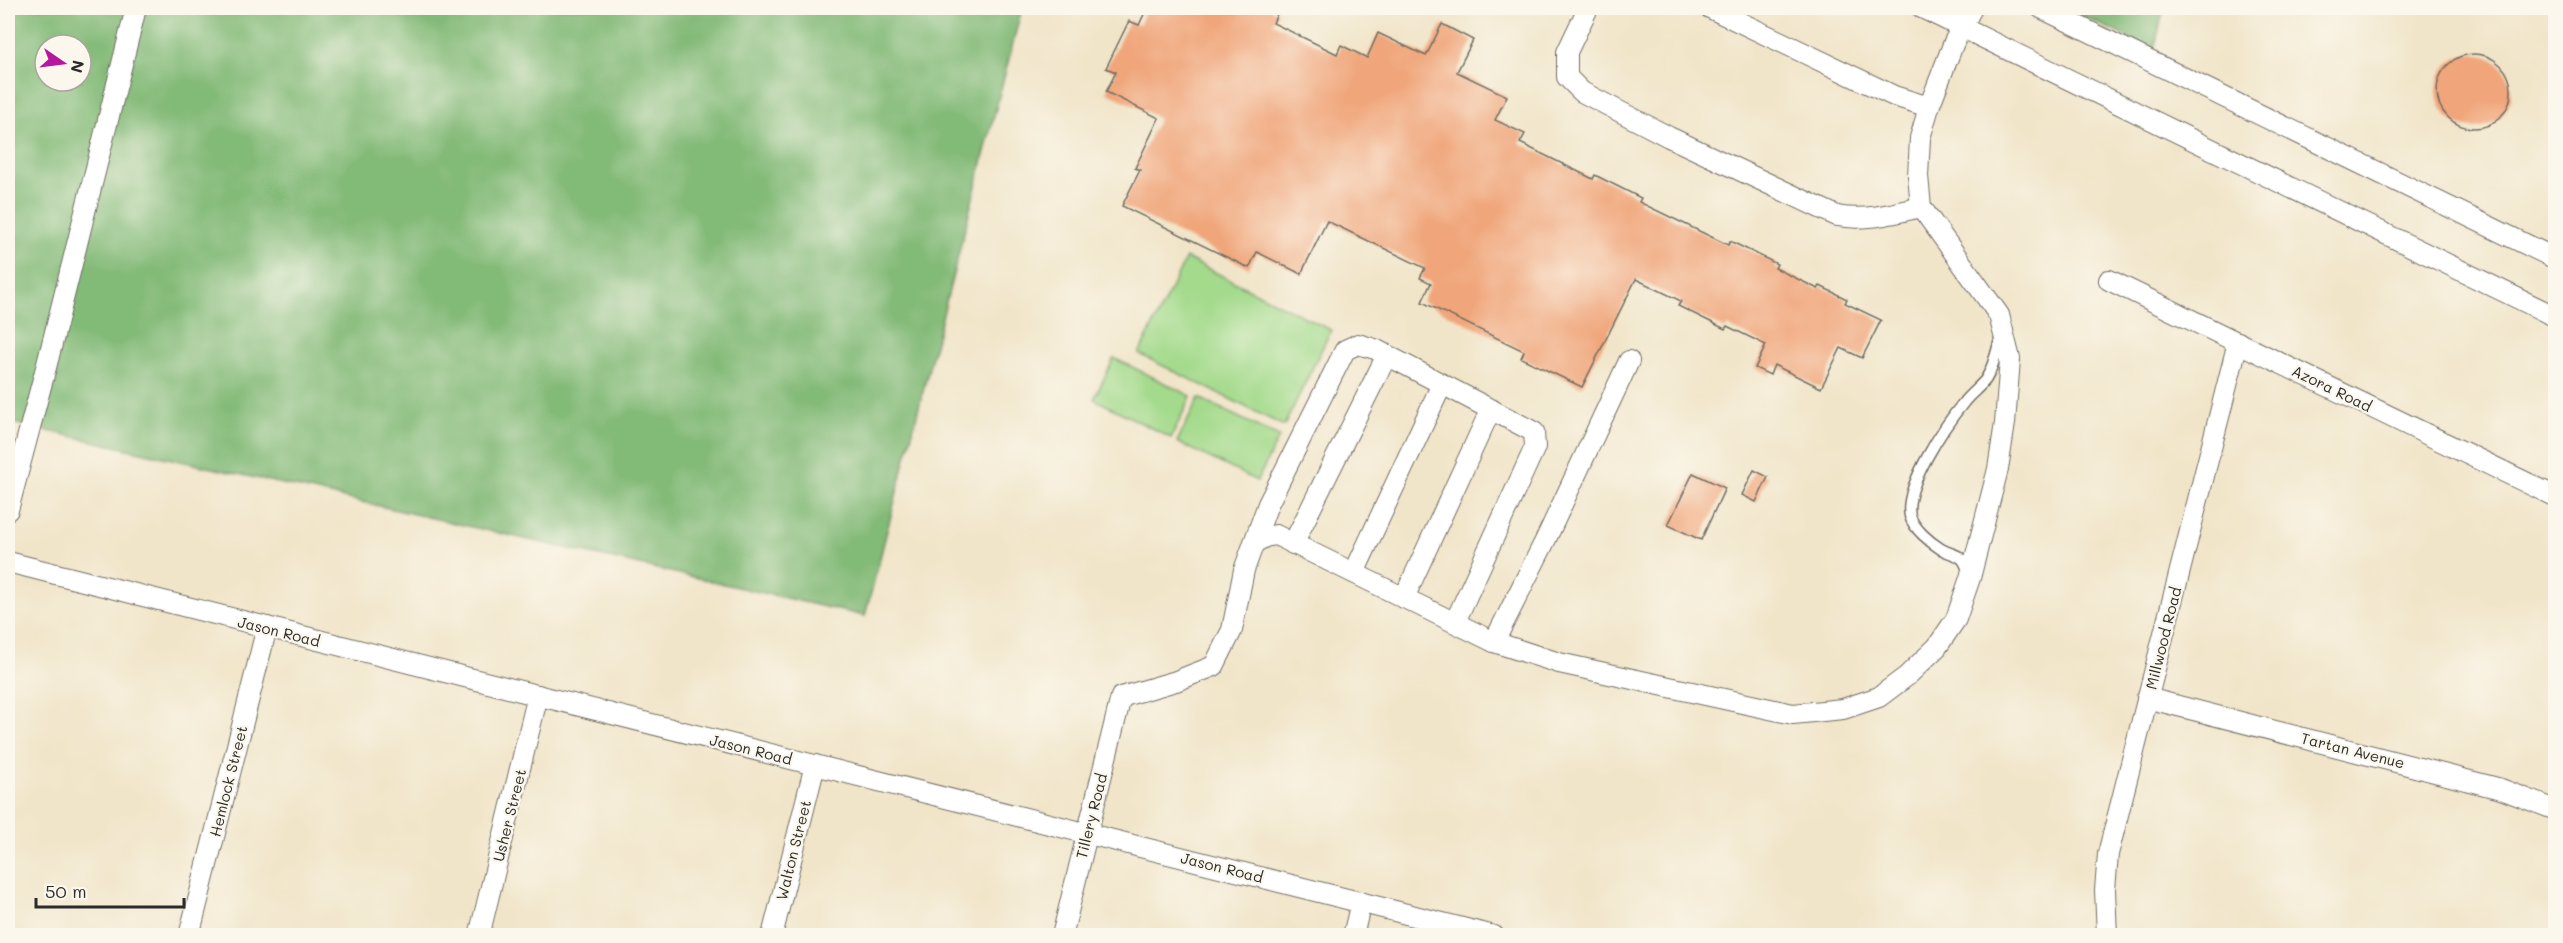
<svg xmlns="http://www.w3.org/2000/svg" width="2563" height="943" font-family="Mali,sans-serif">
  <rect width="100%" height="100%" fill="#fbf7ec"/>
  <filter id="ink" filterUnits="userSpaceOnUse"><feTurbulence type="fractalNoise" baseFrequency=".0167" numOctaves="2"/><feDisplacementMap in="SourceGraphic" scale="12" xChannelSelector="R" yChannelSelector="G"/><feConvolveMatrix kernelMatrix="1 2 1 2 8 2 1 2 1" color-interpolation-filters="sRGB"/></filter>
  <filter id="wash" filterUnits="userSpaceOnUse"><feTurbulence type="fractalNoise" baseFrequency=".008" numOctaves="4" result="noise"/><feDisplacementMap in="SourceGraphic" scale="24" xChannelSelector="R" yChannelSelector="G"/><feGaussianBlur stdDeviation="1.35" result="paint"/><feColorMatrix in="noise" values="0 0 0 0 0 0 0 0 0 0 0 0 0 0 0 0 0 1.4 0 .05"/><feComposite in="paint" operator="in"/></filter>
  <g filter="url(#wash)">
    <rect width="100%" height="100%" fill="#f1e5c9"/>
    <g fill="#a3da8b" stroke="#67825b" stroke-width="1.5">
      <path d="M1186 258 1331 330 1284 426 1139 354Z"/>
      <path d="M1114 358 1191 396 1171 438 1094 399Z"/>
      <path d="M1199 398 1279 437 1257 481 1177 442Z"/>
    </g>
    <g fill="#82ba77" stroke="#567251" stroke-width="1.5" fill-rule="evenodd">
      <path d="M8 8H1022L865 616 8 422ZM45 45H81V81H45Z"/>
      <path d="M2066 8H2164L2154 50Z"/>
    </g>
    <g id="blocks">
      <g fill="#f0a67a">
        <path d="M1147 8H1268L1278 12 1273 23 1337 54 1341 45 1367 58 1378 33 1426 56 1442 24 1473 40 1457 72 1507 96 1495 120 1525 134 1520 143 1593 179 1595 175 1641 198 1639 202 1728 245 1730 241 1777 264 1775 268 1818 289 1820 286 1847 299 1845 303 1881 320 1862 358 1841 348 1821 388 1774 365 1770 375 1755 368 1766 345 1727 326 1725 329 1678 306 1681 301 1636 279 1582 387 1521 358 1524 351 1422 302 1431 283 1420 278 1425 268 1327 221 1301 274 1257 252 1249 268 1122 206 1140 170 1135 168 1159 118 1106 92 1116 72 1106 68 1129 21 1139 25Z"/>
        <circle cx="2474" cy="91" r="37"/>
        <path d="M1754 470 1768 477 1756 502 1742 495Z"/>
        <path d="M1693 473 1725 488 1701 540 1668 525Z"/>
      </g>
    </g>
  </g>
  <g filter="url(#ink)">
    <use href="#blocks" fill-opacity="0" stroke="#706c62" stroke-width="1.5"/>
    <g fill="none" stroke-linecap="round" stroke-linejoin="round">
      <g stroke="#706c62" stroke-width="13">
        <path id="lane" d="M1969 574C1963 552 1958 558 1941 549 1930 542 1914 529 1910 516 1903 487 1946 424 1964 402 1970 394 1980 387 1986 379 1994 366 1997 350 2001 336"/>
      </g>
      <g stroke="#706c62" stroke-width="22">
        <g id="street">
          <path d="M1588 8 1567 52V77L1582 92 1669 137 1837 216C1866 221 1892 214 1921 207"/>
          <path d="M1710 8 1894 96 1929 107"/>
          <path d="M1922 8 2556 317"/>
          <path d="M2041 8 2556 259"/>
          <path d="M2109 280 2556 497"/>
          <path d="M8 510 48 360 136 8"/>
          <path d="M1254 543 1265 537 1276 535 1494 642 1559 663 1793 714 1843 709 1879 697 1907 676 1937 647 1956 619 1970 578 1998 469 2005 423 2010 359 1999 315 1921 207 1918 176 1920 138 1929 107 1954 42 1972 8"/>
          <path d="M1293 544 1387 355"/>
          <path d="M8 562 1494 936"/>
          <path d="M1354 573 1442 384"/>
          <path d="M1404 598 1491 409"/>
          <path d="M1494 642 1545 541 1629 361"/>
          <path d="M2147 698 2501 789 2556 810"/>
          <path d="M189 936 267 627"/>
          <path d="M479 936 538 695"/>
          <path d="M772 936 815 765"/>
          <path d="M1062 936 1121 697 1176 681 1214 666 1232 630 1244 570 1268 504 1345 350 1358 344 1375 349 1534 432 1535 447 1455 622"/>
          <path d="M1353 936 1361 902"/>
          <path d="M2107 936 2105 890 2108 854 2238 342"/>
        </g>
      </g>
      <use href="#lane" stroke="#fff" stroke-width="10"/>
      <use href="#street" stroke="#fff" stroke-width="20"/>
    </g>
  </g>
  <g text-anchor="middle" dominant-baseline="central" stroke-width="4.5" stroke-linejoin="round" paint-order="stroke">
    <g font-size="15" fill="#2b2b2b" stroke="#fbf7ec">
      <text transform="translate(2332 388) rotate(26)">Azora Road</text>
      <text transform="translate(279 631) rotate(14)">Jason Road</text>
      <text transform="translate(2163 638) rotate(-76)">Millwood Road</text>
      <text transform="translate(751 749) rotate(14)">Jason Road</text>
      <text transform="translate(2353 750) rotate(14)">Tartan Avenue</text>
      <text transform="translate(228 781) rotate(-76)">Hemlock Street</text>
      <text transform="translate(509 815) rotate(-76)">Usher Street</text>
      <text transform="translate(1091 816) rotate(-76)">Tillery Road</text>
      <text transform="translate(793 850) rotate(-76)">Walton Street</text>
      <text transform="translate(1222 867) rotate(14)">Jason Road</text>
    </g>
  </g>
  <rect width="2563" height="943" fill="none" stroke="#fbf7ec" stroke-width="30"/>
  <g transform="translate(63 63) rotate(104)"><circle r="28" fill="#fbf7ec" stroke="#a8a59f" stroke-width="1.5"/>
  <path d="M0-4.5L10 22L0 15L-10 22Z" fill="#b5179e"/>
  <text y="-9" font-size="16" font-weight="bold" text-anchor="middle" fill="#2b2b2b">N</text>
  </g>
  <path d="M36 898v9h148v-9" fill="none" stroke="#2b2b2b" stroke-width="3"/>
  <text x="45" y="898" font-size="18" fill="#2b2b2b" stroke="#fbf7ec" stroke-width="4.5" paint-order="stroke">50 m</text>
</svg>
